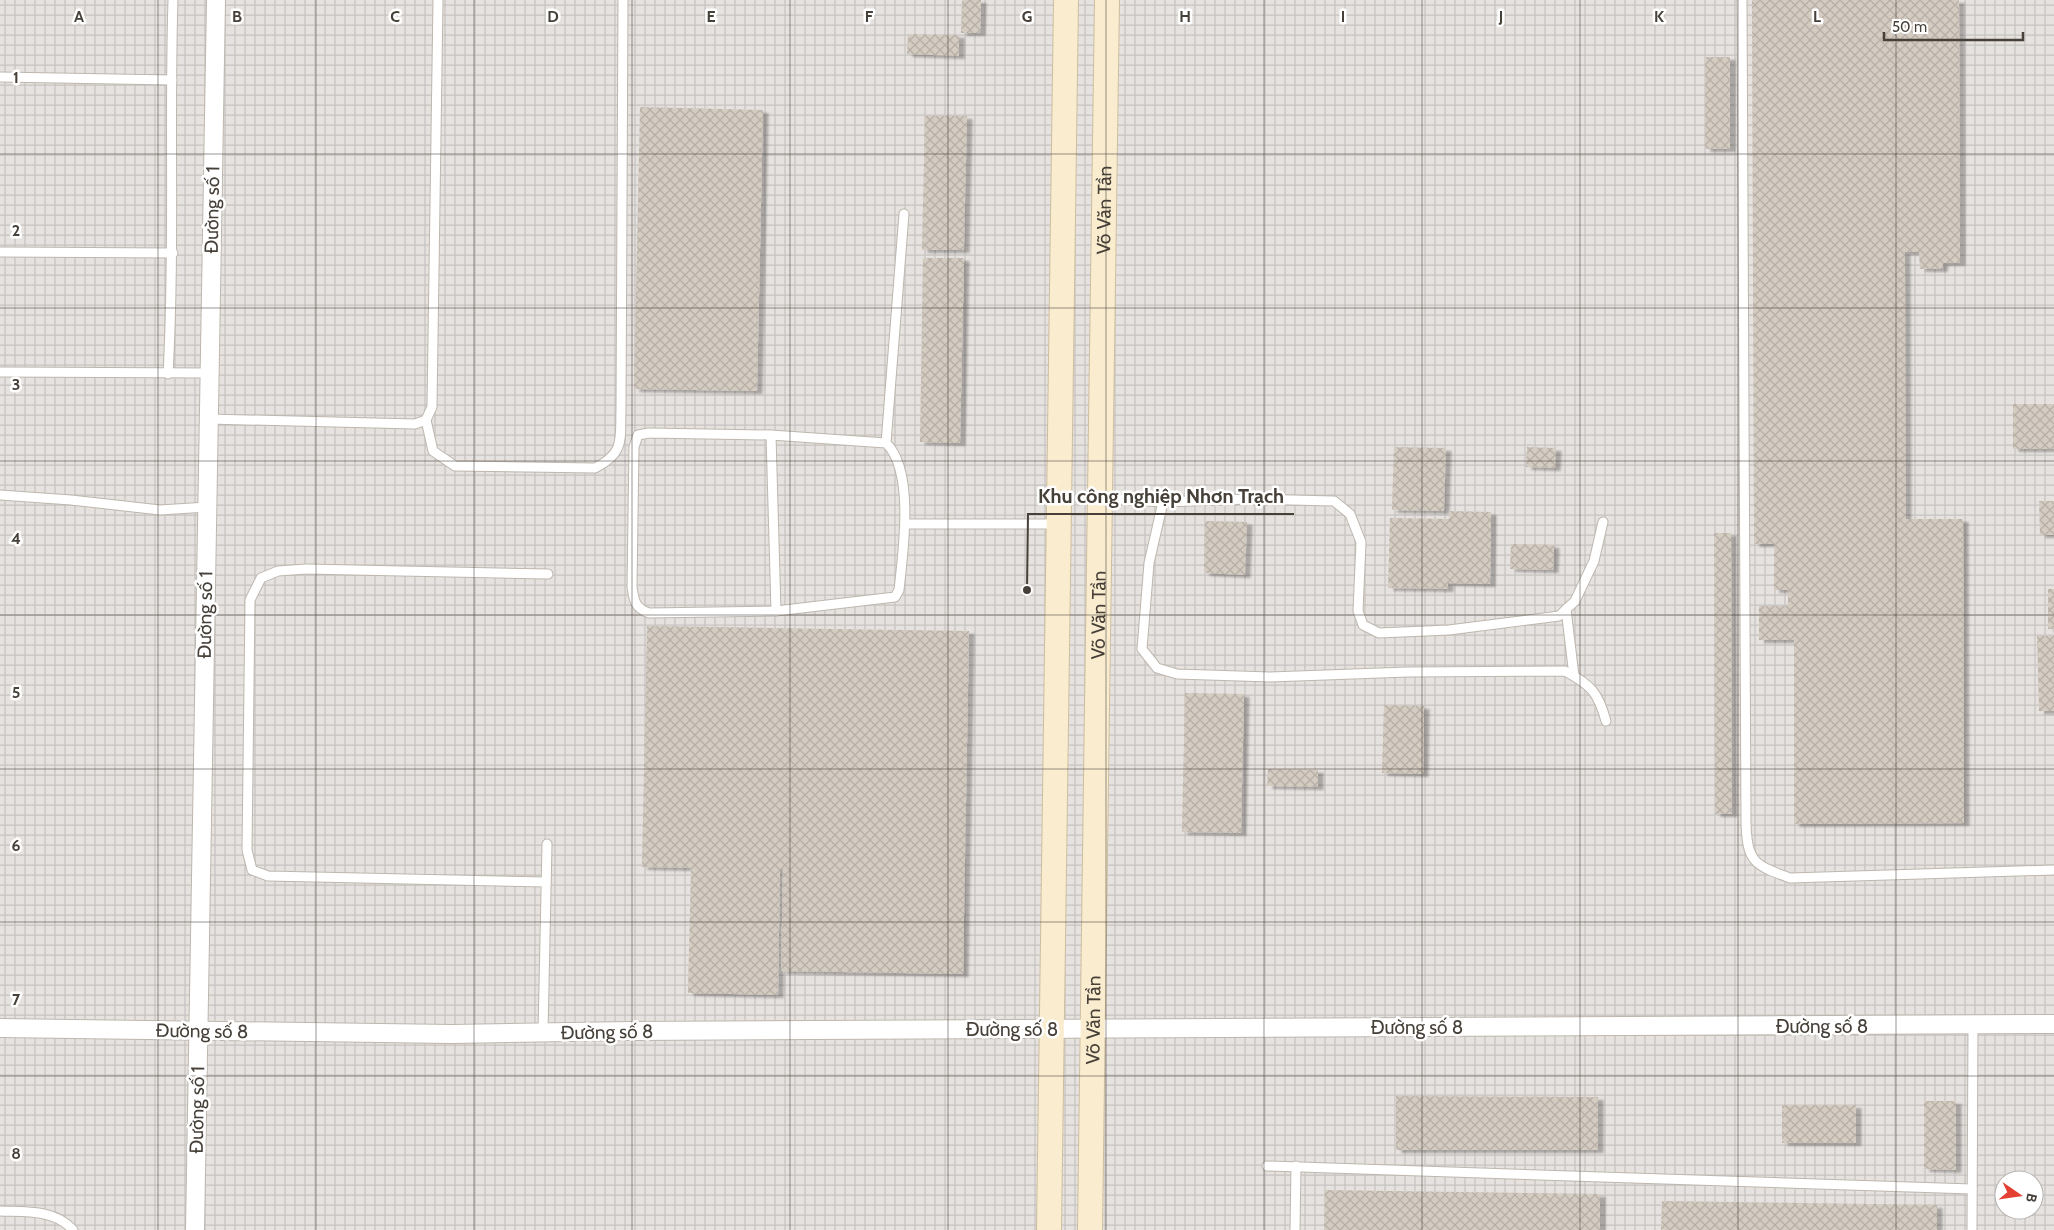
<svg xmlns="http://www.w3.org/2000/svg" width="2054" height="1230" font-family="Cabin,sans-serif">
  <defs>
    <pattern id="industrial-grid" width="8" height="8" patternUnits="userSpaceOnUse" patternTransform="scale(1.25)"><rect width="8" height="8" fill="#e6e2df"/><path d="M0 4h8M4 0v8" fill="none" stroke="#c7c3c0"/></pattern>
    <pattern id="building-cross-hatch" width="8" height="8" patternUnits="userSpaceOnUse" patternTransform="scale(1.25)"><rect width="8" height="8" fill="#d4cbc1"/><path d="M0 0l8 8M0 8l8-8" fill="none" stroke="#b7afa7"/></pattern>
    <filter id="shadow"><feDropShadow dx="5.5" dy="3" stdDeviation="1" flood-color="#0004"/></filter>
  </defs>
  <rect width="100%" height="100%" fill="#f3f0ea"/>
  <path fill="url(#industrial-grid)" fill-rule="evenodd" d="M0 0H2054V1230H0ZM2004 1180H2034V1210H2004Z"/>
  <g fill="url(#building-cross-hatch)" filter="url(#shadow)">
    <path d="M962 0H981L980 33H961Z"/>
    <path d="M1752 0H1959L1960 263H1943L1942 269H1920L1919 252H1905L1906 519H1963L1964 823 1794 824V640H1759V606H1788V590H1774V544H1754Z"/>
    <path d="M908 34 959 35V56L907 54Z"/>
    <rect x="1705" y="57" width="25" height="92"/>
    <path d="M640 107 763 110 757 391 634 389Z"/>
    <path d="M925 116H967L964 250H922Z"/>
    <path d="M923 258H964L960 443 920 442Z"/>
    <rect x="2013" y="404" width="41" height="45"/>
    <path d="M1394 447 1446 448 1444 511 1392 510Z"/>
    <path d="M1527 447 1556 448 1555 468 1526 467Z"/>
    <path d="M2039 501H2054V535H2040Z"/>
    <path d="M1450 511 1491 512 1490 584 1448 583V589L1388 588 1390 518 1449 519Z"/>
    <path d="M1205 521 1247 522 1245 575 1204 573Z"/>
    <path d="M1714 533H1731L1732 814H1715Z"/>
    <path d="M1511 544 1554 545 1553 570 1510 569Z"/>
    <rect x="2048" y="589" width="6" height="40"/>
    <path d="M647 626 969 631 963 974 781 971 783 869H780L778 995 688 993 691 868 642 867Z"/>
    <path d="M2037 636H2054V711H2039Z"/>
    <path d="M1185 693 1244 694 1241 833 1182 832Z"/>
    <path d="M1384 705 1424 706 1423 774 1382 773Z"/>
    <path d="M1268 769 1318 770V787L1267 786Z"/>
    <path d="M1396 1096 1598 1097V1150H1396Z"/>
    <path d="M1924 1101H1956V1170L1924 1169Z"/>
    <rect x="1782" y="1105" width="74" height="38"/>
    <path d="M1325 1190 1600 1194V1230H1324Z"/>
    <path d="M1662 1201 1937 1205V1230H1661Z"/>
  </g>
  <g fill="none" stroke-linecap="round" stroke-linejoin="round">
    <g stroke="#beb7ae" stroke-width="11">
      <g id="lane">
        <path d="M1742 0 1746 822C1747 862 1754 865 1790 878L2054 870"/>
        <path d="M0 77 172 80"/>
        <path d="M0 252 173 253"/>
        <path d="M0 372 209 373"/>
        <path d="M168 374C175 249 169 125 173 0"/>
        <path d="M208 419 415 424 426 420 432 407 438 0"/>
        <path d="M426 420 433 451 455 466 595 468C625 453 620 440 621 409L623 0"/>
        <path d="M771 435 776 611"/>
        <path d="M886 443 771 435 649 433 638 435 634 447 632 587C634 601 635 608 649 613L776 611 895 597 899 590C903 552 915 471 886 443L904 214"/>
        <path d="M0 495 71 500 160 510 207 507"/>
        <path d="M1101 498 1163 502 1248 499 1334 501 1350 514 1361 542 1358 611 1363 625 1379 633 1449 630 1559 616 1575 601 1594 561 1603 522"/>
        <path d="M1163 502 1149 563 1142 649 1157 668 1177 674 1270 677 1408 672 1565 671C1591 685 1598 692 1606 721"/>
        <path d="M905 524H1057"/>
        <path d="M1566 609 1574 676"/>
        <path d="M546 882 268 876 252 870 247 850 250 600 261 578 278 571 306 569 548 574"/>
        <path d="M543 1033 547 844"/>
        <path d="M1267 1166 1972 1189"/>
        <path d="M0 1211C25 1212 55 1209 73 1230"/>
        <path d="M1295 1230 1296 1166"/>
        <path d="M1972 1230 1973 1025"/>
      </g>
    </g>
    <g stroke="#beb7ae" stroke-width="20">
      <g id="street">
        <path d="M0 1028 452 1034 630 1031 2054 1024"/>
        <path d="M195 1230 216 0"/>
      </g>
    </g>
    <g stroke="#cebe9f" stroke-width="26">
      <g id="secondary">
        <path d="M1049 1230 1066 0"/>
        <path id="s1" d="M1090 1230C1096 820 1100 410 1107 0"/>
      </g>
    </g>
    <use href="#lane" stroke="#fff" stroke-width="9"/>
    <use href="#street" stroke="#fff" stroke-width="18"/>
    <use href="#secondary" stroke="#f9eccf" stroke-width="24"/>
  </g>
  <path fill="none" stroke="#474039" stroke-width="1" stroke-opacity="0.55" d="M158 0V1230M316 0V1230M474 0V1230M632 0V1230M790 0V1230M948 0V1230M1106 0V1230M1264 0V1230M1422 0V1230M1580 0V1230M1738 0V1230M1896 0V1230M0 154H2054M0 308H2054M0 461H2054M0 615H2054M0 769H2054M0 922H2054M0 1076H2054"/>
  <g text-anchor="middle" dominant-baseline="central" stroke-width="5" stroke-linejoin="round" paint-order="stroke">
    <g font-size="19" fill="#474039" stroke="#fff">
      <text transform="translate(212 210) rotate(-89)">Đường số 1</text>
      <text stroke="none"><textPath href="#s1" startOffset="1020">Võ Văn Tần</textPath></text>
      <text transform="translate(205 615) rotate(-89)">Đường số 1</text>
      <text stroke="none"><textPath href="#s1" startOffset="615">Võ Văn Tần</textPath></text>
      <text stroke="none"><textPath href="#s1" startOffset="210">Võ Văn Tần</textPath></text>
      <text x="1822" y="1026">Đường số 8</text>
      <text x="1417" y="1027">Đường số 8</text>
      <text x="1012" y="1029">Đường số 8</text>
      <text transform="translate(202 1031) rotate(1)">Đường số 8</text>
      <text transform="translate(607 1032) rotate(-1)">Đường số 8</text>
      <text transform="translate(197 1110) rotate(-89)">Đường số 1</text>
    </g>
  </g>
  <g font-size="16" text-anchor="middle" font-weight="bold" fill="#474039" stroke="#fff" stroke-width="5" stroke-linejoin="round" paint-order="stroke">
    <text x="79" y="22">A</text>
    <text x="237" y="22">B</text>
    <text x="395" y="22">C</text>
    <text x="553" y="22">D</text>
    <text x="711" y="22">E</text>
    <text x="869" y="22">F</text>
    <text x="1027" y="22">G</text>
    <text x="1185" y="22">H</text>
    <text x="1343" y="22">I</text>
    <text x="1501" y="22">J</text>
    <text x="1659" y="22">K</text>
    <text x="1817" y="22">L</text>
    <text x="16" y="83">1</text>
    <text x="16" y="236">2</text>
    <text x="16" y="390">3</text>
    <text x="16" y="544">4</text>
    <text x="16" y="698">5</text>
    <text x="16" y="851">6</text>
    <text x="16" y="1005">7</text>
    <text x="16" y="1159">8</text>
  </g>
  <path fill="none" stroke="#474039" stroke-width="2" d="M1027 590L1028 514H1294"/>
  <circle fill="#474039" stroke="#fff" stroke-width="2" cx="1027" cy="590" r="5"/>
  <g font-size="20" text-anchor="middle" font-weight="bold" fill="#474039" stroke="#fff" stroke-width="5" stroke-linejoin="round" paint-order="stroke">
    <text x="1161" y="503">Khu công nghiệp Nhơn Trạch</text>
  </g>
  <g transform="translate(2019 1195) rotate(103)"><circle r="24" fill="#ffffff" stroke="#b5b3b0"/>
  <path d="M0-4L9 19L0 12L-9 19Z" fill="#e34032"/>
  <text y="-8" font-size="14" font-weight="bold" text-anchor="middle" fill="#474039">B</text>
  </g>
  <path d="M1884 32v8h139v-8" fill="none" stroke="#474039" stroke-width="2.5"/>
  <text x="1892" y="32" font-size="15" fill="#474039" stroke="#ffffff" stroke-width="4" paint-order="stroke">50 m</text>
</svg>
